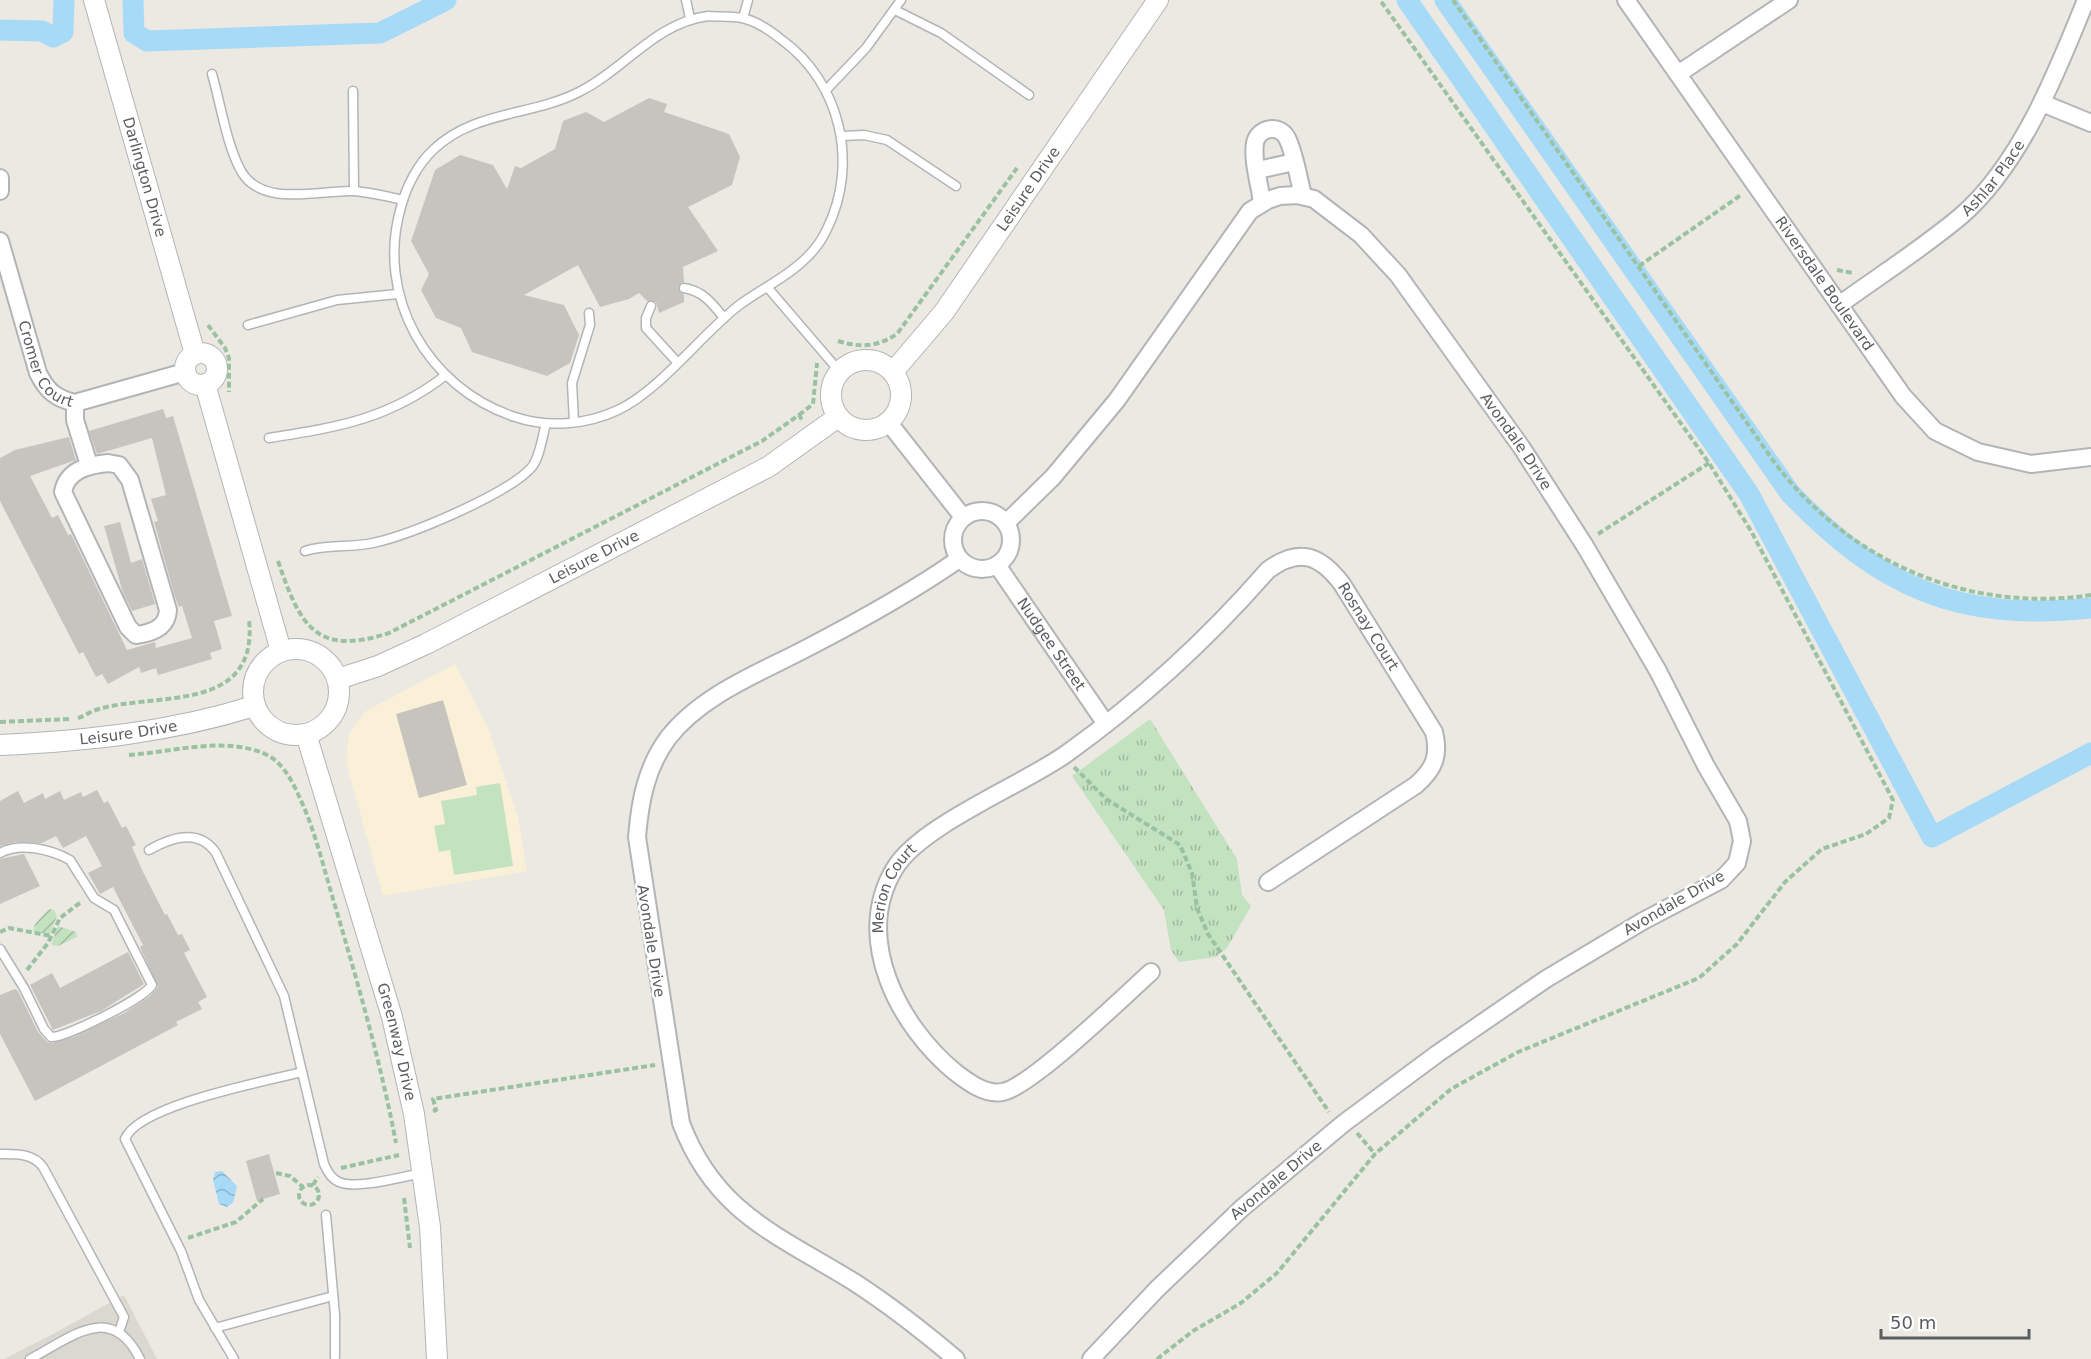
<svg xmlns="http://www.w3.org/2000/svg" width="2091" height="1359" font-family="'DejaVu Sans',sans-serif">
  <defs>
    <pattern id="park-tufts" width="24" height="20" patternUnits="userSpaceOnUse" patternTransform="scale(1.5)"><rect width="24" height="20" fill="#c3e2c0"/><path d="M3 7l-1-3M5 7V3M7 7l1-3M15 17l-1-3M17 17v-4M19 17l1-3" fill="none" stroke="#a1ba9f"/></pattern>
    <pattern id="garden-furrows" width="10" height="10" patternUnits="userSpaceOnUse" patternTransform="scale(1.5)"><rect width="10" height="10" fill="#c3e2c0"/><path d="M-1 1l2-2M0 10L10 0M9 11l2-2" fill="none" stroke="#a1ba9f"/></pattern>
    <pattern id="water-waves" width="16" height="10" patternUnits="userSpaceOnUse" patternTransform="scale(1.5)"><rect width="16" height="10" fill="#a6daf7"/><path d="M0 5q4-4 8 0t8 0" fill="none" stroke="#8ab4cb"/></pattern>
  </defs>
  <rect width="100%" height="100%" fill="#ece9e2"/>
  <path fill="#faf0d8" d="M455 664 489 730 518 818 527 871 383 896 346 762 349 734 366 711Z"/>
  <path fill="#dbd8d0" d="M124 1295 157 1359H4L51 1335Z"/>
  <path fill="#c3e2c0" d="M500 783 513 866 454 875 450 850 439 852 434 826 445 824 441 801 477 795 476 787Z"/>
  <path fill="url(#park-tufts)" d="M1150 719 1237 859 1242 895 1251 906 1227 948 1216 957 1179 962 1171 950 1164 910 1072 776Z"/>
  <g fill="url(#garden-furrows)">
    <path d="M49 909 54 910 57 916 50 934 33 932 35 924Z"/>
    <path d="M58 926 76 932 77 937 58 946 51 945Z"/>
  </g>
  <path fill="url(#water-waves)" d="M222 1171 237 1186 233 1203 227 1207 219 1204 213 1180 215 1172Z"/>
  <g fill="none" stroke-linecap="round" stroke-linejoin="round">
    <g stroke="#a6daf7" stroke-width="21">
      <path d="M133 0 134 33 147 41 380 33 446 0"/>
      <path d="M1407 0 1749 494 1932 837 2091 753"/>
      <path d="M1445 0 1790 493C1881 588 1958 622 2091 608"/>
      <path d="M0 30 42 31 53 37 63 32 64 0"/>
    </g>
  </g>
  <g fill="#c7c3be">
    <path d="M649 98 667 104 664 112 729 134 740 157 732 185 688 207 718 251 683 267 684 282 678 287 684 295V302L659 313 656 302 647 301 639 293 629 299 600 307 578 265 524 295 564 305 579 335 570 363 547 376 472 352 461 328 436 318 421 290 429 274 411 241 435 170 460 155 493 165 507 189 515 166 521 168 555 149 563 121 586 112 604 122Z"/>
    <path d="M163 409 166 418 173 416 232 616 214 621 222 649 210 653 212 659 158 675 156 668 141 673 139 667 108 684 102 674 96 677 83 652 79 654 0 501V458L15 450 69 437 76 460 30 476 52 518 58 515 68 535 71 534 127 650 155 642 156 648 192 638 182 606 179 607 175 597 154 522 158 521 151 499 166 495 152 438 97 454 89 431Z"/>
    <path d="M120 522 131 563 142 559 155 604 132 611 123 593 104 526Z"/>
    <path d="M443 700 467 785 419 798 396 714Z"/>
    <path d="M97 790 104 803 108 801 122 828 126 826 136 845 132 847 143 872 165 915 167 914 178 935 182 934 190 950 184 953 207 997 198 1002 202 1009 176 1022 178 1025 35 1101 0 1034V995L15 989 18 991 38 1032 47 1042 52 1043 74 1037 124 1013 150 996 158 987 140 947 143 945 113 887 100 894 88 873 102 866 86 836 63 848 56 836 42 843 16 842 0 846V801L18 791 24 803 43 793 45 799 60 791 64 800 81 792 83 797Z"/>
    <path d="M24 854 40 886 0 904V859Z"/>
    <path d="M128 952 144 984 101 1011 53 1030 30 985 52 973 60 988Z"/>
    <path d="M269 1154 280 1194 257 1201 246 1161Z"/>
  </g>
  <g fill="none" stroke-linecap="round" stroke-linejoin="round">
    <g stroke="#b2b5b8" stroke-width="11">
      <g id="service">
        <path d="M686 0 690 18"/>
        <path d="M895 10 941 33 1029 95"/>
        <path d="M708 16C719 17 731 16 742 18 756 21 771 31 782 40 841 83 859 164 827 229 822 240 812 253 803 261 784 279 759 290 738 306 700 336 659 391 618 410 586 425 548 428 515 417 427 388 375 296 401 207 406 187 418 164 433 150 473 111 532 116 579 92 625 69 655 23 708 16Z"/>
        <path d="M743 18 748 0"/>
        <path d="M212 74C221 105 226 143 241 171 262 208 319 190 353 191 369 192 386 196 403 200"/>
        <path d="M827 89 866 48 901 0"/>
        <path d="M353 91 354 191"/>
        <path d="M841 136 864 135 887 140 956 186"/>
        <path d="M684 288C703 291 712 303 724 318"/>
        <path d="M768 288 840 372"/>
        <path d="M651 306 646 318V328L677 362"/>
        <path d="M248 325 337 300 397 294"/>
        <path d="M574 422 572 383 590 325 589 313"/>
        <path d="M269 438C339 427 389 419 446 375"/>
        <path d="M305 551C327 544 350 548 373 543 410 535 506 495 531 468 540 458 542 437 546 424"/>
        <path d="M149 850C172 837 199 828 216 853L284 996 324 1164C327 1171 331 1179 339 1182 356 1190 404 1176 423 1173"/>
        <path d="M0 853C20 842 50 849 70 860L94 898 114 910 152 985C145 998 65 1038 51 1037L44 1029 24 988 0 949"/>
        <path d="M0 1154C16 1154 33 1153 43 1167L124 1317 119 1332"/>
        <path d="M326 1215 335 1315V1357"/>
        <path d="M215 1328 333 1296"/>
        <path d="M30 1359C72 1337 111 1301 140 1359"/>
        <path d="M234 1359 199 1300 181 1251 125 1139C138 1105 267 1081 302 1072"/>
      </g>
    </g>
    <g stroke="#b2b5b8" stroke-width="20">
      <g id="minor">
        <path id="s1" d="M1626 0 1903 396 1935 431 1978 452 2031 464 2091 457"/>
        <path d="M1678 74 1789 0"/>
        <path d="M2042 103 2091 123"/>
        <path d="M1258 170 1294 162"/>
        <path d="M0 178V191"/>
        <path d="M1262 203C1260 185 1252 161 1255 143 1258 128 1279 123 1287 138 1295 154 1298 177 1303 195"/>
        <path id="s2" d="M0 241 38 373C47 391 55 398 75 403L185 372"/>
        <path id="s3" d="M1839 305C1879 276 1923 248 1961 216 2021 164 2057 72 2086 0"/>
        <path d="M75 403V420L89 465"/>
        <path d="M889 423 963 517"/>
        <path d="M108 463 119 465 130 480 168 610C167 628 152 633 136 635L128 627 63 492C67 470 88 465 108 463Z"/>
        <circle cx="982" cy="540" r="29"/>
        <path id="s4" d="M1006 523 1053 477 1117 400 1250 211 1268 200 1280 196 1297 195 1314 199 1361 235 1398 275 1522 448 1585 546 1658 671 1706 766 1738 821 1742 841 1737 863 1721 880 1643 921 1546 979 1437 1054 1344 1123 1242 1208 1157 1289 1091 1359"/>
        <path id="s5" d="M997 565 1106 724"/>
        <path id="s6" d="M1151 972C1124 996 1030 1088 1002 1092 985 1095 968 1082 955 1072 899 1026 852 938 895 868 920 826 1022 785 1066 754 1143 699 1206 641 1268 570 1299 547 1320 555 1342 584L1434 732C1440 756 1434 769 1416 785L1268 882"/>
        <path d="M956 1359C924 1332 888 1304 854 1282 778 1235 715 1213 681 1123L637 837C640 801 646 768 668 738 702 694 762 672 809 647 861 620 912 592 959 559"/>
      </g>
    </g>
    <g stroke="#b2b5b8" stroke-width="22">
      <g id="tertiary">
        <path id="s7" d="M94 0 195 354"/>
        <circle cx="201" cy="369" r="16"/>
        <circle cx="866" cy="395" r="35"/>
        <path id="s8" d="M893 372 944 312 1158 0"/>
        <path d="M205 384 281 651"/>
        <circle cx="296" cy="692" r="43"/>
        <path id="s9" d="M338 679 378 666 426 644 768 467 838 417"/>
        <path id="s10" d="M306 734 392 1017 414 1114 430 1227 437 1359"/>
        <path id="s11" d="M0 745C86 741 172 732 254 706"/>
      </g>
    </g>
    <g stroke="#9ac2a2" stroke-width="4" stroke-dasharray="6 3" stroke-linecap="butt">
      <path d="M1453 0 1772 459C1846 560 1966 614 2091 595"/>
      <path d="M1639 266 1741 195"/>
      <path d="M1837 270 1853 273"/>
      <path d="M208 325 225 348 229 358V392"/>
      <path d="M838 341C861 348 877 347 897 334L1017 168"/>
      <path d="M799 415 813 404 817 363"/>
      <path d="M1598 534 1709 463"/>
      <path d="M278 561C300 625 315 657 389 633L762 441 799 415 802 420"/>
      <path d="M78 718C85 716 91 711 99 709 156 692 259 714 249 619"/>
      <path d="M0 722 70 719"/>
      <path d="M129 755C172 752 225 736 265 754 281 761 290 777 297 792 315 828 324 870 336 909 359 987 381 1064 396 1143"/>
      <path d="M1074 767 1106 799 1180 845 1192 873 1197 908 1208 934 1329 1112"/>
      <path d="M0 932 9 928 51 936"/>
      <path d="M27 970 48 943 60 918 81 902"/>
      <path d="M433 1111 436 1110 433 1099 655 1065"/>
      <path d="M1357 1133 1375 1154"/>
      <path d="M341 1168 399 1155"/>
      <path d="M276 1173 290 1176 303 1187"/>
      <path d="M313 1185 318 1177"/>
      <circle cx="309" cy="1195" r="10"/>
      <path d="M404 1198 410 1248"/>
      <path d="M188 1238 236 1222 263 1199"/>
      <path d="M1157 1359 1193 1331 1241 1303 1277 1273 1375 1154 1451 1089 1518 1052 1699 978 1737 944 1785 882 1822 849 1866 834 1889 818 1893 800 1751 531 1709 463 1380 0"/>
    </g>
    <use href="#service" stroke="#fff" stroke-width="8"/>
    <use href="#minor" stroke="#fff" stroke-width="16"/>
    <use href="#tertiary" stroke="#fff" stroke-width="20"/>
  </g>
  <g text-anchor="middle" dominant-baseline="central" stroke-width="5" stroke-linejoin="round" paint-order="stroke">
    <g font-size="15" fill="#5a5e61" stroke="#fff">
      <text stroke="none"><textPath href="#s3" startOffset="201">Ashlar Place</textPath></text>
      <text stroke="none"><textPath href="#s7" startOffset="184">Darlington Drive</textPath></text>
      <text stroke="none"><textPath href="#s8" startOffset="228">Leisure Drive</textPath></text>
      <text stroke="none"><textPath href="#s1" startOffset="346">Riversdale Boulevard</textPath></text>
      <text stroke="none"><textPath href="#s2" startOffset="134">Cromer Court</textPath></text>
      <text stroke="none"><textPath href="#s4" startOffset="783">Avondale Drive</textPath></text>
      <text stroke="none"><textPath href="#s9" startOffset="284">Leisure Drive</textPath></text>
      <text stroke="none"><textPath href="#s6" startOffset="1094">Rosnay Court</textPath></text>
      <text stroke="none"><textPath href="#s5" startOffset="96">Nudgee Street</textPath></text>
      <text stroke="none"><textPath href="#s11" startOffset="129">Leisure Drive</textPath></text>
      <text stroke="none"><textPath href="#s6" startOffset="456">Merion Court</textPath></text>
      <text transform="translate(1674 903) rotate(-30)">Avondale Drive</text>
      <text transform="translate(651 941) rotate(81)">Avondale Drive</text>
      <text stroke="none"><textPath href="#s10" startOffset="321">Greenway Drive</textPath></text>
      <text transform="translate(1276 1180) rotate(-40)">Avondale Drive</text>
    </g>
  </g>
  <path d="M1881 1329v9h148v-9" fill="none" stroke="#5a5e61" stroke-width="3"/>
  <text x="1890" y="1329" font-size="18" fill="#5a5e61" stroke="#ffffff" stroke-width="4.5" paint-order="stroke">50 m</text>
</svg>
